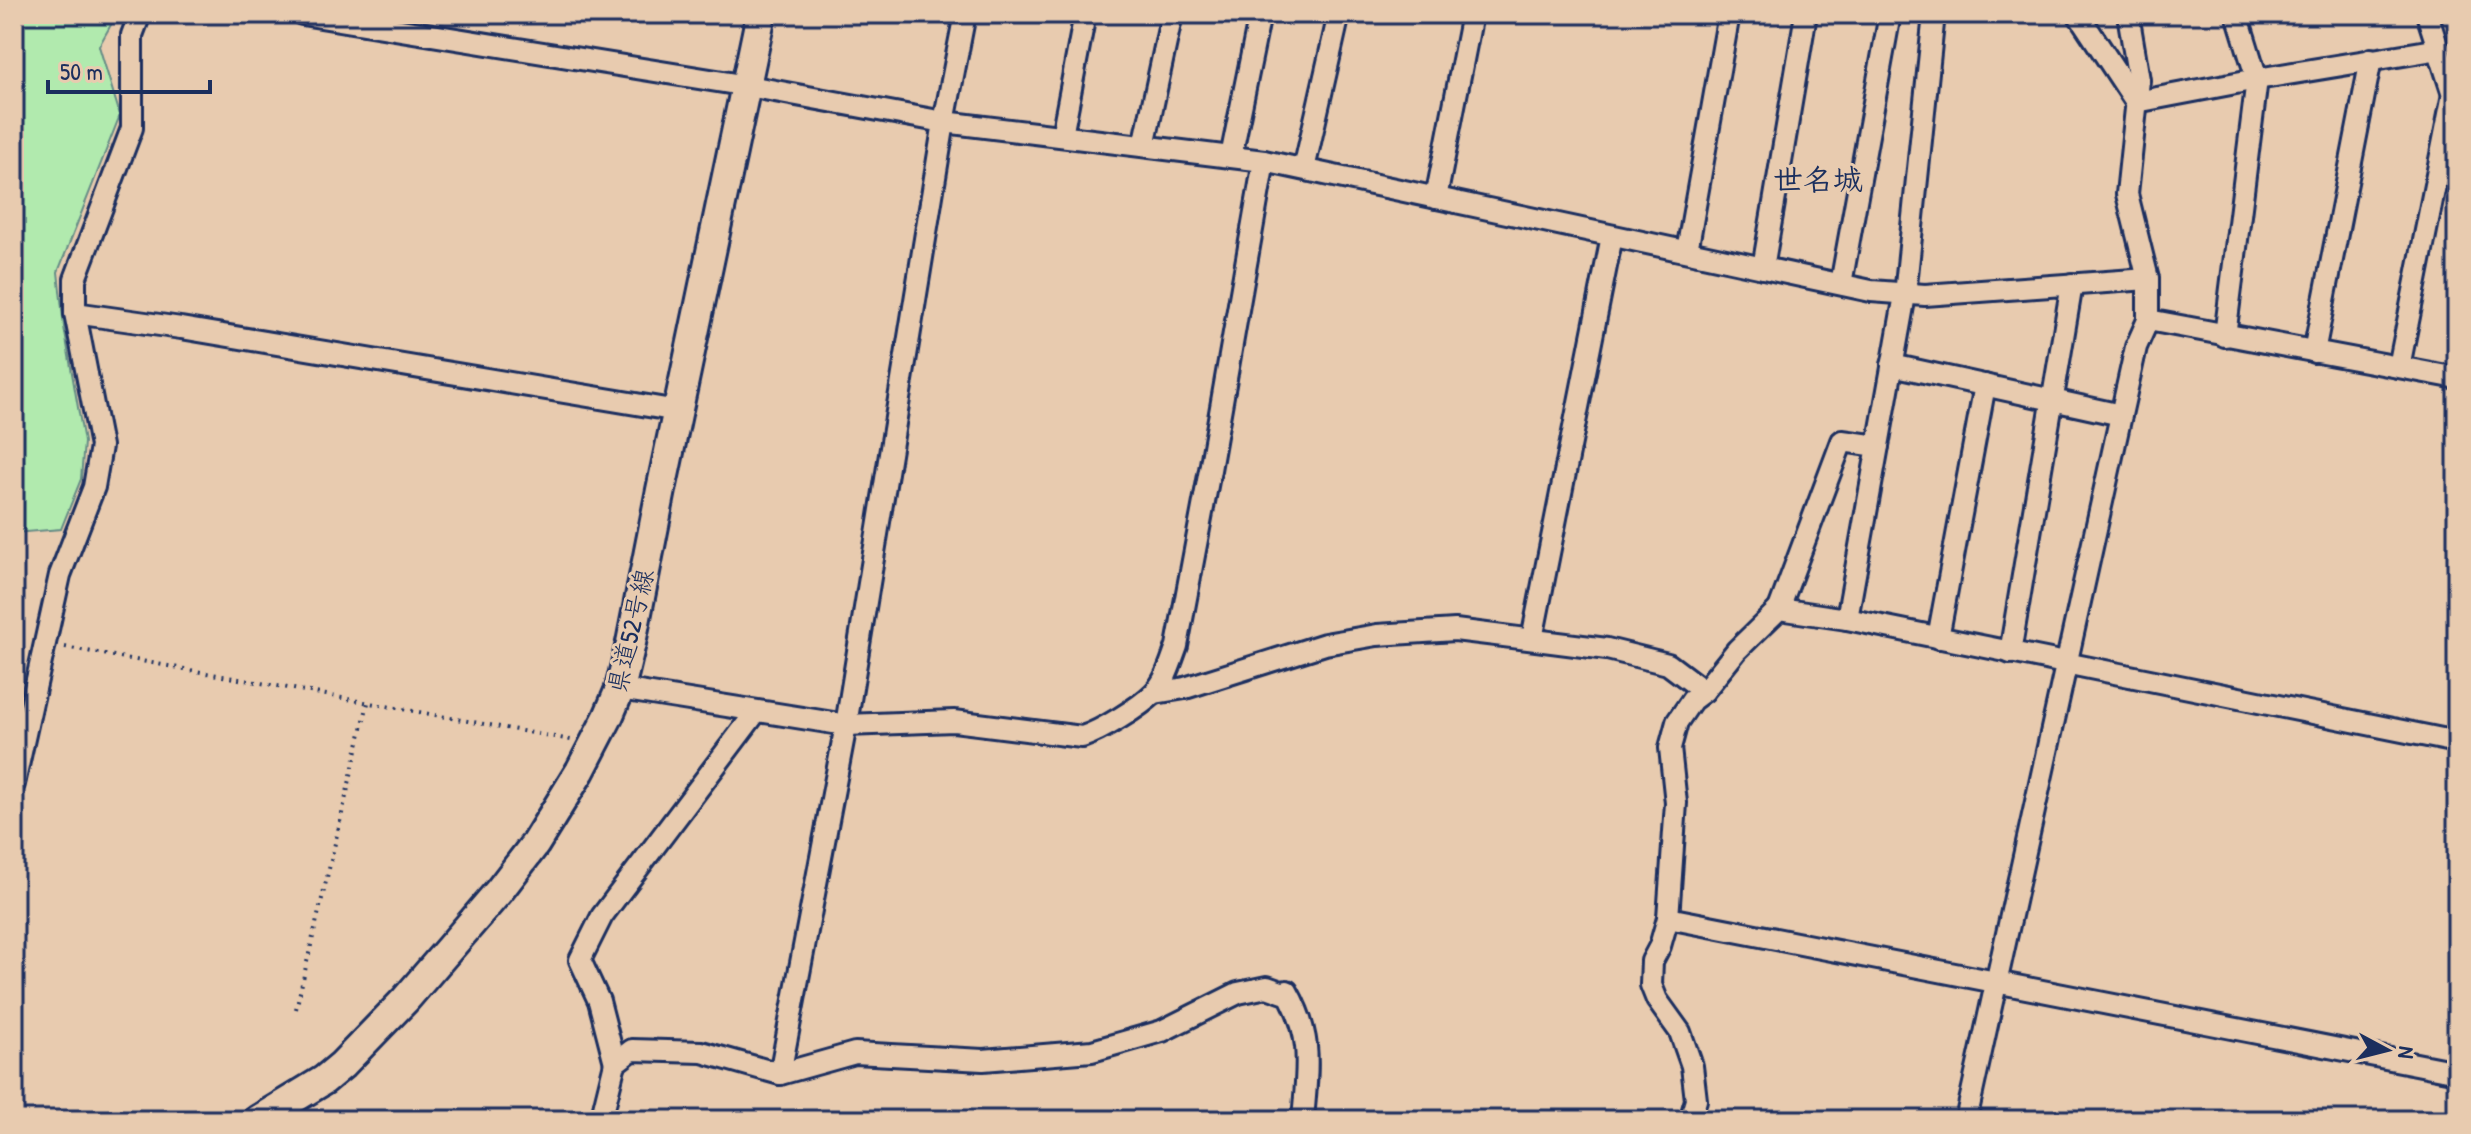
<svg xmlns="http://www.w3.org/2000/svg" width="2471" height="1134" font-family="'Patrick Hand','Klee One',sans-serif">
  <rect width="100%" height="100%" fill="#e8cbaf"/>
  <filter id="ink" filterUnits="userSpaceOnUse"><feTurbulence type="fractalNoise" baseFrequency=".0125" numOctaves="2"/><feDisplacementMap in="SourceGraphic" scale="16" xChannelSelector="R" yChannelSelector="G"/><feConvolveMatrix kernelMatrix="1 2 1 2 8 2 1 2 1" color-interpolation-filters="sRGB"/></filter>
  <g filter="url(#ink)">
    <path fill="#b1eaae" stroke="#668c86" stroke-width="2" d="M14 14H117L99 46 120 115 58 272 64 327 84 442 81 479 61 529 14 533Z"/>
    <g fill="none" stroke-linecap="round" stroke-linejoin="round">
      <g stroke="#1b2f5e" stroke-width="26">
        <g id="street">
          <path d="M302 14 748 86 944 122 1264 161 1871 291 1925 295 2148 279"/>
          <path d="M2078 14 2136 102 2257 79 2440 49"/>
          <path d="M2427 14 2457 107"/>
          <path d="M1062 136 1085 14"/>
          <path d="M1144 146 1172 14"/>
          <path d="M1231 157 1260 14"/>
          <path d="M1304 169 1339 14"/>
          <path d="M1436 198 1472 14"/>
          <path d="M1687 251 1729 14"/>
          <path d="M1763 268 1806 14"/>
          <path d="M1841 284 1890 14"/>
          <path d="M75 313V279L132 128V35L140 14"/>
          <path d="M2148 320 2457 378"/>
          <path d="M2225 336 2257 79 2237 14"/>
          <path d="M2314 352 2371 59"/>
          <path d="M1892 365 2121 415"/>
          <path d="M2399 367 2453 94"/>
          <path d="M1779 609 1842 441 1878 446"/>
          <path d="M1847 619 1905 295 1934 14"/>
          <path d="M1938 638 1985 385"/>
          <path d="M1532 639 1612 236"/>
          <path d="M2010 653 2072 284"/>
          <path d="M620 689 846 725 954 721 1082 737C1101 731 1140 707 1154 693 1166 681 1171 662 1177 646L1210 470 1264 161"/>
          <path d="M1155 693 1185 688 1325 644 1377 635 1455 630 1607 649 1668 664 1704 691"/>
          <path d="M14 784 60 575 94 487 101 446 75 313 181 328 678 411"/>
          <path d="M1668 918 2457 1072"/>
          <path d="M615 1063 599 1001 580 960 602 916 756 712"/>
          <path d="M780 1074 846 725 944 122 965 14"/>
          <path d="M601 1120 615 1063 632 1050 702 1052 780 1074 855 1053 983 1060 1092 1051 1162 1031 1238 993 1267 987 1284 993 1287 991C1314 1038 1307 1069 1303 1120"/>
          <path d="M1690 1120 1696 1100 1692 1066 1680 1032 1657 1000 1651 985 1652 961 1660 946 1668 918 1676 803 1670 748 1677 722 1692 700 1704 691 1737 650 1779 609 1847 619 2457 742"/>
          <path d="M1966 1120 2136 347 2148 320V279L2127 194 2139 80 2128 14"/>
        </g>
      </g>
      <g stroke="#1b2f5e" stroke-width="34">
        <path id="secondary" d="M258 1120 324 1080 342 1065 405 1000 499 891 535 844 580 771 608 717 620 689 631 643 661 490 761 14"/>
      </g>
      <g stroke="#1b2f5e" stroke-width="4" stroke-dasharray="2 6" stroke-linecap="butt">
        <path d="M65 647 571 740"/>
        <path d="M14 829 21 804"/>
        <path d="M296 1009 368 703"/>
      </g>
      <use href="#street" stroke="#e8cbaf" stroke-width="20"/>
      <use href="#secondary" stroke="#e8cbaf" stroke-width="28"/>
    </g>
  </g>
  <g text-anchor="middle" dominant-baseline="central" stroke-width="6" stroke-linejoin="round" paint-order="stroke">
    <g font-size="26" fill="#1b2f5e" stroke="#e8cbaf">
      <text transform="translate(630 631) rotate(-77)">県道52号線</text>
    </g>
    <g font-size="30" font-weight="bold" fill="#1b2f5e" stroke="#e8cbaf">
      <text x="1818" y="179">世名城</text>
    </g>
  </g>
  <rect width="2471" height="1134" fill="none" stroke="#e8cbaf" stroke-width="48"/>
  <rect x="24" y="24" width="2423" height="1086" fill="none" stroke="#1b2f5e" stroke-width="3" filter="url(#ink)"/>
  <g transform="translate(2387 1050) rotate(97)" stroke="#e8cbaf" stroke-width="6" paint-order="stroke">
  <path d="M0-6L14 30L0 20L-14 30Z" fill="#1b2f5e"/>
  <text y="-12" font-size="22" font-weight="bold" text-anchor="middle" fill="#1b2f5e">N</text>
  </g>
  <path d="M48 80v12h162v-12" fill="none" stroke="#1b2f5e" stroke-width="4"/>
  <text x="60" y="80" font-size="24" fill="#1b2f5e" stroke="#e8cbaf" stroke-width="6" paint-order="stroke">50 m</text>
</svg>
